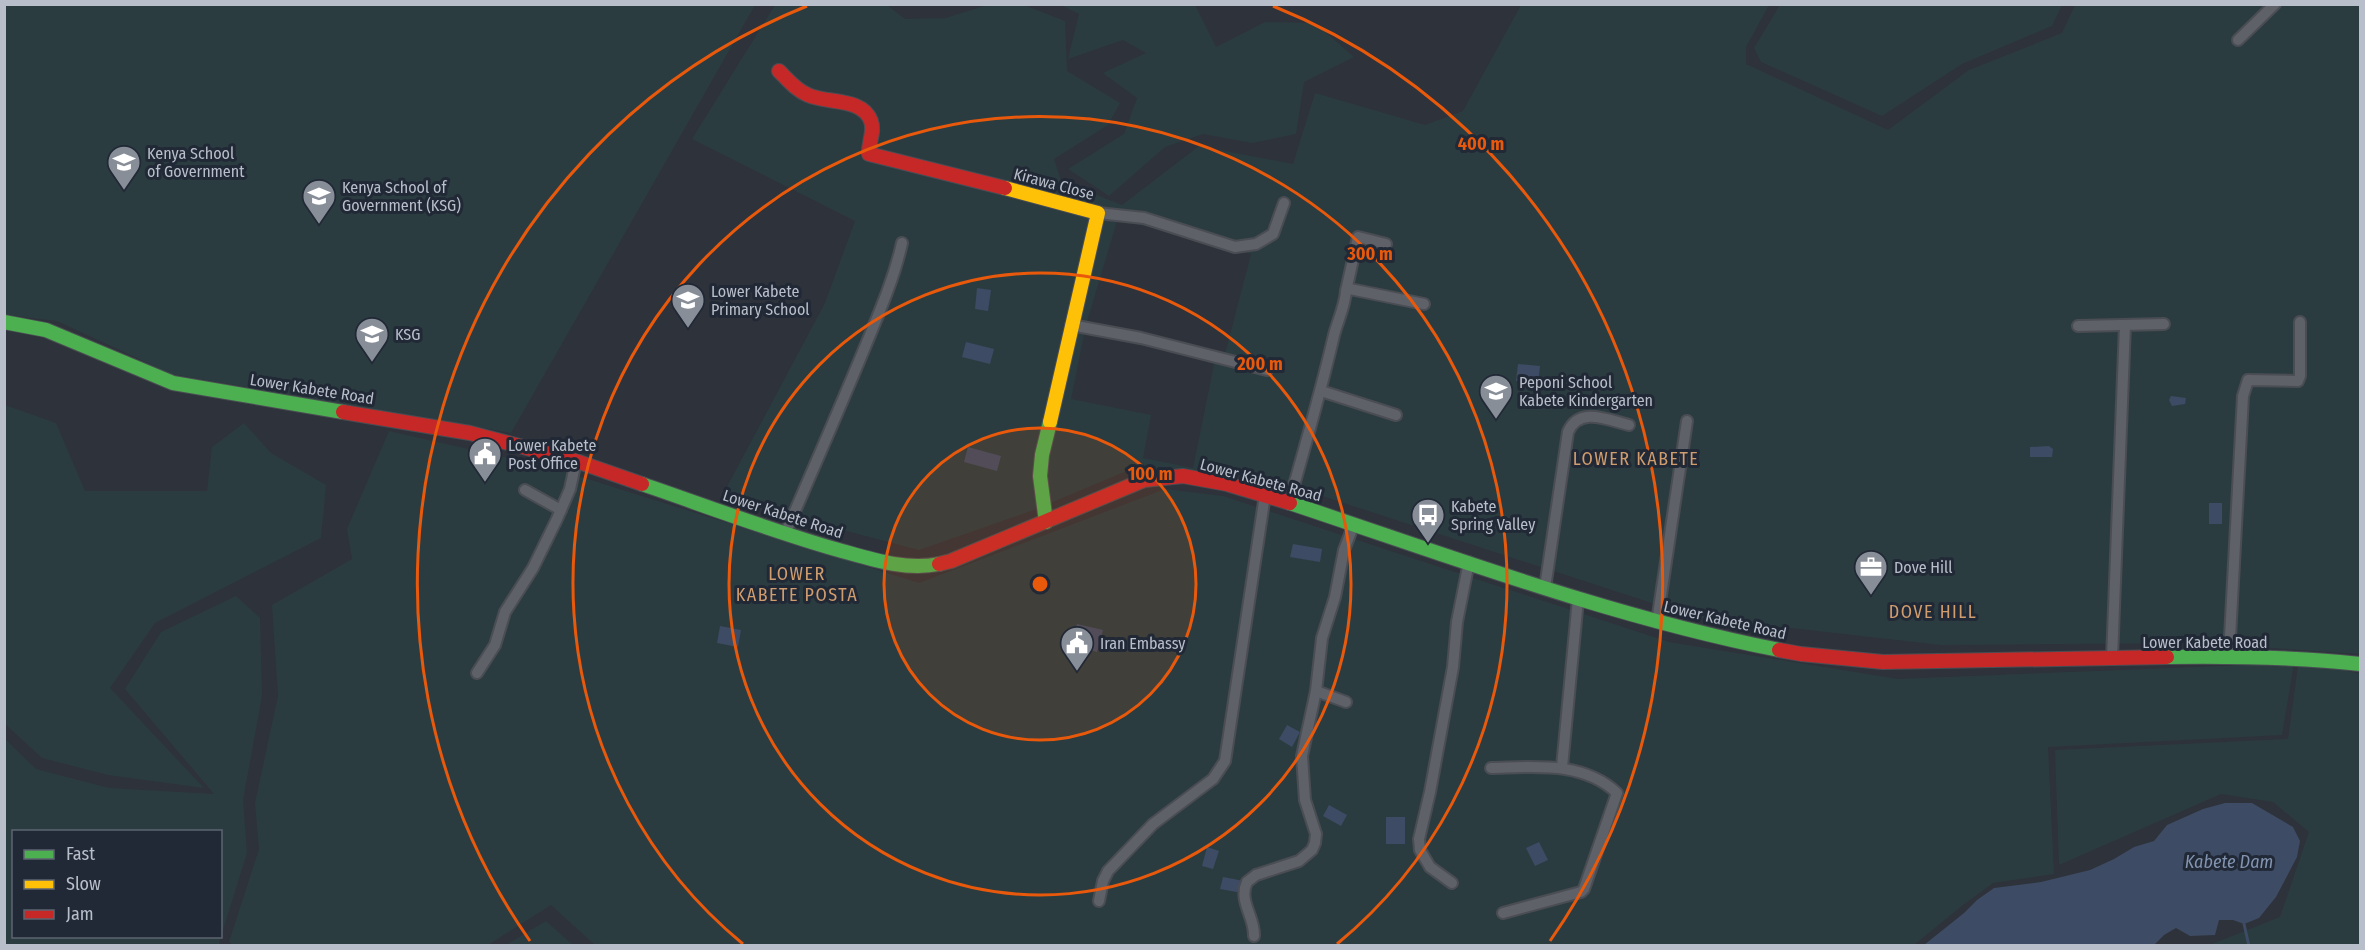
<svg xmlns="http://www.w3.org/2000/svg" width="2365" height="950" font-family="'Fira Sans Condensed',sans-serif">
  <rect width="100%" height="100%" fill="#2e323a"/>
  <g fill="#2b3c40" fill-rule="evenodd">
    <path d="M4 5H755L511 433 171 374 57 321 5 315Z"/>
    <path d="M775 5H887L905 19 945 18 988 5H1024L1065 21 1067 71 1120 103 1108 125 1054 159 1061 181 1122 205 1199 146 1293 164 1315 93 1425 125 1463 111 1521 5H1769L1746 47V64L1888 130 1969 70 2062 33 2075 5H2360V654L2201 643 1941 645 1695 617 1279 482 1214 471 1129 470 1031 511 919 550 721 498 825 303 855 221 692 139ZM1117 221 1184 233 1251 254 1225 354 1087 322ZM1084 334 1215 360 1193 468 1143 458 1151 415 1071 399Z"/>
    <path d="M1061 5H1195L1216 47 1265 22 1315 23 1354 57 1304 82 1296 134 1252 143 1203 134 1165 147 1109 196 1068 169 1124 134 1137 98 1103 73 1146 53 1123 40 1068 59 1079 14Z"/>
    <path d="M1780 5 1781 4 2062 5 2052 26 1962 64 1882 116 1761 62 1754 48Z"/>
    <path d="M5 405 56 423 85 491H207L212 447 244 423 271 453 326 485 321 538 155 623 110 688 204 788 108 775 42 758 5 724Z"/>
    <path d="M389 431 556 469 919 583 1165 489 1223 496 1669 642 1898 679 2294 663 2282 735 2048 747 2054 874 1993 883 1963 905 1914 945 596 946 551 905 488 945 234 946 229 942 259 849 255 803 278 696 272 605 352 559 347 529Z"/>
    <path d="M236 596 260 618 262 696 243 800 247 853 219 943 222 945H5V739L36 769 109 788 214 794 125 689 161 632ZM14 832H220V936H14Z"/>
    <path d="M2299 659 2360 674V945H2210L2280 917 2309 832 2273 802 2221 794 2059 865 2055 750 2288 739Z"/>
    <path d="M546 921 573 945H506Z"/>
  </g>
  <g fill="#3d4b64">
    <path d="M977 288 991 290 988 311 975 309Z"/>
    <path d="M966 342 994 349 990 364 962 357Z"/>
    <path d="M1518 364 1540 366 1538 384 1516 381Z"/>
    <path d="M2171 396 2186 398 2185 404 2172 406 2169 400Z"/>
    <path d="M2049 446 2053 449 2052 457H2030V447Z"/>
    <path d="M968 447 1001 456 997 471 964 462Z"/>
    <rect x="2209" y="503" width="13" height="21"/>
    <path d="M1293 544 1322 549 1320 562 1290 557Z"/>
    <path d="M1077 624 1103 630 1097 652 1071 645Z"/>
    <path d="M720 626 741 630 738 647 717 643Z"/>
    <path d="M1287 725 1300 732 1292 747 1279 739Z"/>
    <path d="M2225 803H2252L2293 827 2300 841 2297 857 2276 897 2259 918 2244 924 2233 920H2219L2215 935 2190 936 2176 928 2164 935 2154 945H1924L1964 913 1977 900 1994 888 2041 882 2090 870 2114 859 2134 847 2154 841 2167 825 2203 809Z"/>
    <path d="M1329 805 1347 815 1341 826 1323 816Z"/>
    <rect x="1386" y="817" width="19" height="27"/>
    <path d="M1539 842 1548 860 1535 866 1526 848Z"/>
    <path d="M1207 847 1219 851 1213 869 1202 866Z"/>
    <path d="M1223 877 1244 881 1242 893 1220 889Z"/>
  </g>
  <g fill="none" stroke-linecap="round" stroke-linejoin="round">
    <path stroke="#3d4b64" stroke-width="3" d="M2244 924 2249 946"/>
    <g stroke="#4a4d53" stroke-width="14">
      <g id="street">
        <path d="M2238 40 2275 4"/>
        <path d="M1098 213 1144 218 1235 247 1256 244 1273 234 1284 203"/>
        <path d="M1346 291 1358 237 1386 244"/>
        <path d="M1071 325 1141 338 1267 370"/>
        <path d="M2078 326 2164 324"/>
        <path d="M1321 391 1396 415"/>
        <path d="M525 490 561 510"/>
        <path d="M1289 503C1305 447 1321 391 1334 335 1338 320 1345 306 1346 291L1350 289 1424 304"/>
        <path d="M785 534C812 472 839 410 865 347 879 313 894 279 902 243"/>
        <path d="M1545 588 1568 432C1579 406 1608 420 1629 425"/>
        <path d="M1657 622 1687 421"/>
        <path d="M2229 656 2243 396 2248 380 2298 381 2300 376V322"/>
        <path d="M2112 659 2125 325"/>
        <path d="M477 673 495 645 505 612 533 568 557 519 570 489 576 461"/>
        <path d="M1316 691 1346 702"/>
        <path d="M1562 767 1578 599"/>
        <path d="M1491 768C1535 767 1583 761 1617 793L1584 889 1581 892 1503 913"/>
        <path d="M1452 883 1430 867 1420 850 1419 839 1430 792 1453 667 1457 622 1469 562"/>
        <path d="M1099 901 1103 881 1108 871 1153 824 1213 779 1225 761 1265 495"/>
        <path d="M1254 936C1255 917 1238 901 1247 882L1256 875 1299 861 1312 850 1315 843 1316 834 1305 800 1302 756 1316 691 1322 638 1335 597 1344 550 1354 524"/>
      </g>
    </g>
    <g stroke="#4a4d53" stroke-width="16">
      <g id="fast">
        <path d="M4 322 46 330 173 383 343 412"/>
        <path d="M642 484C706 506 769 530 835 549 868 558 903 571 939 564"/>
        <path d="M1290 503C1452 557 1612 617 1779 650"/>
        <path d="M1046 522 1040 476 1042 455 1050 422"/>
        <path d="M2167 657C2232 656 2296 657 2360 664"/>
      </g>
    </g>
    <g stroke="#4a4d53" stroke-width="16">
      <path id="slow" d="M1005 188 1098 213 1050 422"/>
    </g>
    <g stroke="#4a4d53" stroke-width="16">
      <g id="jam">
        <path d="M779 71C788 80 796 90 808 95 827 104 862 97 871 121 875 132 868 143 869 154L1005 188"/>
        <path d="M343 412 470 433 576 461 642 484"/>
        <path d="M939 564 951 561 1144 480 1183 476 1227 484 1290 503"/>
        <path d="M1779 650 1801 654 1883 662 2167 657"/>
      </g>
    </g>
    <use href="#street" stroke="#5e6168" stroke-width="10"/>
    <use href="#fast" stroke="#4caf50" stroke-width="14"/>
    <use href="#slow" stroke="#ffc107" stroke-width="14"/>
    <use href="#jam" stroke="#c62828" stroke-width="14"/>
  </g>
  <circle cx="1040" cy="584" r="156" fill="#e8590c" fill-opacity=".12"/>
  <g fill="none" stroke="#e8590c" stroke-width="3">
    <circle cx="1040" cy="584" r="156"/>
    <circle cx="1040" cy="584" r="311"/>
    <path d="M743 944A467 467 0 1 1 1337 944"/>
    <path d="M530 941A623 623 0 0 1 807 6M1273 6A623 623 0 0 1 1550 941"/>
  </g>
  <defs>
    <g id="university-pin" transform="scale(1.725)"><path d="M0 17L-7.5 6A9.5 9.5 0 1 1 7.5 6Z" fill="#888e98" stroke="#212836"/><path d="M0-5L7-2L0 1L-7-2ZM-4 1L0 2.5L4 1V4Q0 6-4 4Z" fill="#fff"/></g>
    <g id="school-pin" transform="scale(1.725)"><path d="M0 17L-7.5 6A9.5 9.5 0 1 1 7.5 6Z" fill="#888e98" stroke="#212836"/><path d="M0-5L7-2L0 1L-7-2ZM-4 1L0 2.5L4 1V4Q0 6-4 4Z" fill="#fff"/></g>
    <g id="civic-pin" transform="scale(1.725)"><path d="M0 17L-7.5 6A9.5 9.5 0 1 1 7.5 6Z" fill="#888e98" stroke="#212836"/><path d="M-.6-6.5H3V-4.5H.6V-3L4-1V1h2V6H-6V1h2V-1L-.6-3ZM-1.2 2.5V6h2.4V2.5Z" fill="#fff"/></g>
    <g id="bus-pin" transform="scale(1.725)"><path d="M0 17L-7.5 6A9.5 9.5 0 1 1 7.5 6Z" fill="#888e98" stroke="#212836"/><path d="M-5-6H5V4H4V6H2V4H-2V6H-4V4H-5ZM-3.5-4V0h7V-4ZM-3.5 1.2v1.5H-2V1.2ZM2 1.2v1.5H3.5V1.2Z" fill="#fff"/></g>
    <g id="office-pin" transform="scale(1.725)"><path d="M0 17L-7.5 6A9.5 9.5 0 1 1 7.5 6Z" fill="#888e98" stroke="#212836"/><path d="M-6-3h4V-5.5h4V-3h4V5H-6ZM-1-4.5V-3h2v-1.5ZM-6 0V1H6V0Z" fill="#fff"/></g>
  </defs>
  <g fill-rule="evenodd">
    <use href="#university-pin" x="124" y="162"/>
    <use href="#university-pin" x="319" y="196"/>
    <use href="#school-pin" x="688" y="300"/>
    <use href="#school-pin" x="372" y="334"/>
    <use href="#school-pin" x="1496" y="391"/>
    <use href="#civic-pin" x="485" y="454"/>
    <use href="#bus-pin" x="1428" y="515"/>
    <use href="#office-pin" x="1871" y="567"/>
    <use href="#civic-pin" x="1077" y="643"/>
  </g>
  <g text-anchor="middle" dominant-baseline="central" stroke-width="6" stroke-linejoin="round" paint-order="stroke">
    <g font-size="16" fill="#b9bfca" stroke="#212836" text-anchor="start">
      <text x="147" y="153">Kenya School<tspan x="147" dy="18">of Government</tspan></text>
      <text x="342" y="187">Kenya School of<tspan x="342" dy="18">Government (KSG)</tspan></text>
      <text x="711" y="291">Lower Kabete<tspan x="711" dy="18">Primary School</tspan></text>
      <text x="395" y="334">KSG</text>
      <text x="1519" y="382">Peponi School<tspan x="1519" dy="18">Kabete Kindergarten</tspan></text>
      <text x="508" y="445">Lower Kabete<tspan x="508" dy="18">Post Office</tspan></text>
      <text x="1451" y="506">Kabete<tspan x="1451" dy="18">Spring Valley</tspan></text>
      <text x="1894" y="567">Dove Hill</text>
      <text x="1100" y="643">Iran Embassy</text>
    </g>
    <g font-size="16" fill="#b9bfca" stroke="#212836">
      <text transform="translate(1054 184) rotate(15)">Kirawa Close</text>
      <text transform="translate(312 389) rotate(9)">Lower Kabete Road</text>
      <text transform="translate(1261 480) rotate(15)">Lower Kabete Road</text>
      <text transform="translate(783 514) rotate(18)">Lower Kabete Road</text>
      <text transform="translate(1725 620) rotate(13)">Lower Kabete Road</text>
      <text x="2205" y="642">Lower Kabete Road</text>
    </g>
    <g font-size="18" letter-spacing="1.5" fill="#d09d6e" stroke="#212836">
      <text x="1636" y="459">LOWER KABETE</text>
      <text x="797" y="574">LOWER<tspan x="797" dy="21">KABETE POSTA</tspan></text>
      <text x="1933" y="612">DOVE HILL</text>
    </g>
    <g font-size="18" font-style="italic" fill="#8294b0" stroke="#212836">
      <text x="2229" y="862">Kabete Dam</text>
    </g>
  </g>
  <circle cx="1040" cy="584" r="9" fill="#e8590c" stroke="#212836" stroke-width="3"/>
  <g font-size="18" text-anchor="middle" font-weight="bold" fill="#e8590c" stroke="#212836" stroke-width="6" stroke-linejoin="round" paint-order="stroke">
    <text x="1481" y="150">400 m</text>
    <text x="1370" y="260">300 m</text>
    <text x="1260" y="370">200 m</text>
    <text x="1150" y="480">100 m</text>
  </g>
  <rect width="2365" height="950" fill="none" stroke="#b9bfca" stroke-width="12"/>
  <rect x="12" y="830" width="210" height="108" fill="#212836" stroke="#5e6471" stroke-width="1.5"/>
  <rect x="24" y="850" width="30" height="9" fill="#4caf50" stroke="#5e6471" stroke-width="1.5"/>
  <text x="66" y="860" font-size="18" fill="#b9bfca">Fast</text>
  <rect x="24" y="880" width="30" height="9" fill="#ffc107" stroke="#5e6471" stroke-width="1.5"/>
  <text x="66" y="890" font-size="18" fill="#b9bfca">Slow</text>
  <rect x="24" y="910" width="30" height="9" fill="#c62828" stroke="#5e6471" stroke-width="1.5"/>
  <text x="66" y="920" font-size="18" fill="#b9bfca">Jam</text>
</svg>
